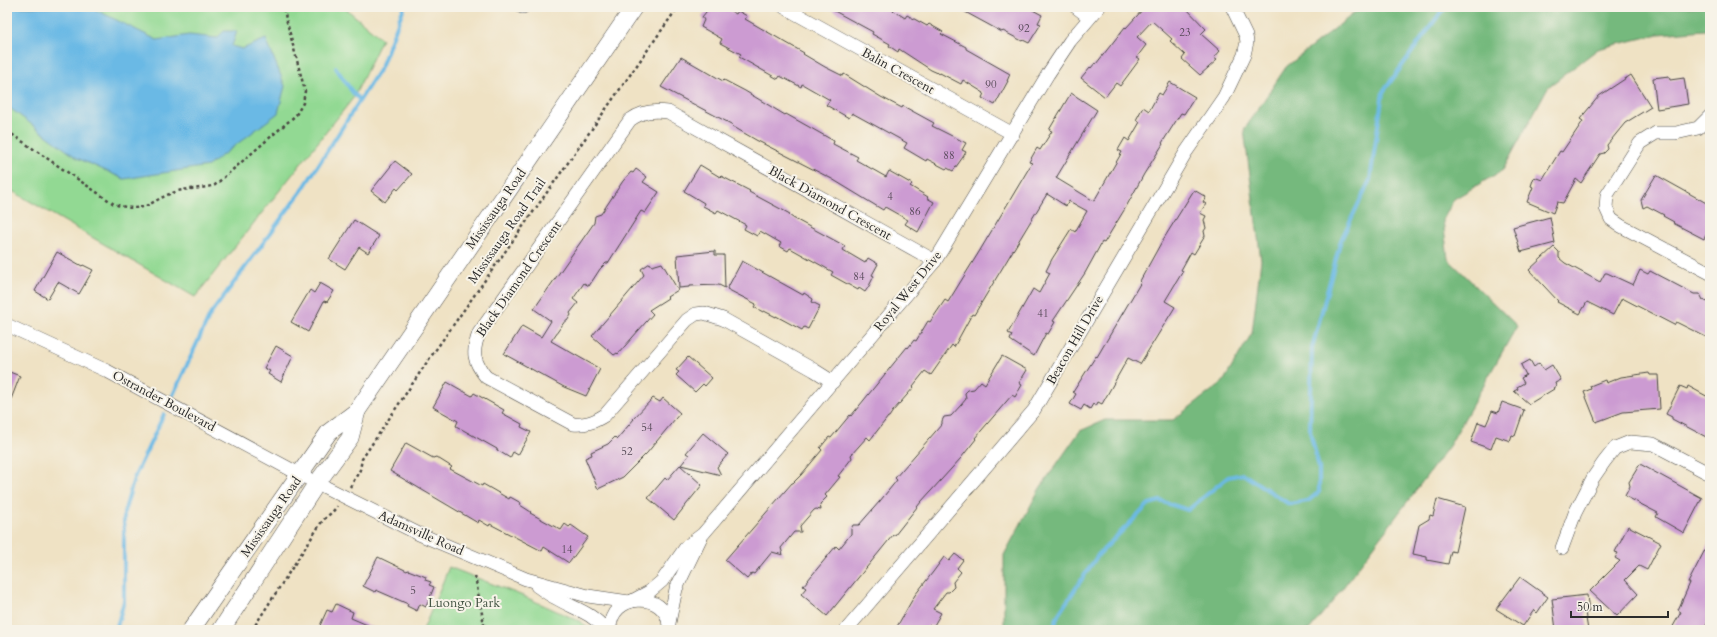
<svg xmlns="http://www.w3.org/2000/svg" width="1717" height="637" font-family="Cardo,serif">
  <rect width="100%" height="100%" fill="#f7f3e8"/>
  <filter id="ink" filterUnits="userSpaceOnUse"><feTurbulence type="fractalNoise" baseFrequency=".025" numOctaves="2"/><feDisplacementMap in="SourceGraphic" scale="8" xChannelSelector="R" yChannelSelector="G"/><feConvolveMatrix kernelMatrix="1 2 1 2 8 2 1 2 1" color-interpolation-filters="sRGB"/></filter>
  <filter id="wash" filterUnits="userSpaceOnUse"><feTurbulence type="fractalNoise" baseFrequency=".012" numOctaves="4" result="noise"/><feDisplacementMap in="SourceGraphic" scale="16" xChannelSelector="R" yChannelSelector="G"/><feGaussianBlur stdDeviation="0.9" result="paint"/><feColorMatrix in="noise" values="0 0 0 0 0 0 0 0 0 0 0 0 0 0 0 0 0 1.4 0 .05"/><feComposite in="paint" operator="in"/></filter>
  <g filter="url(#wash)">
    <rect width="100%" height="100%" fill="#efe2c4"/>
    <g fill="#92d993" stroke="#5e825f">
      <path d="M7 7H344L382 39 354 97 195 297 7 188Z"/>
      <path d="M449 567 523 596 579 621 590 630H423Z"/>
    </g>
    <path fill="#75b97d" stroke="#507254" d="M1362 7H1710V31L1705 30 1659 34 1598 49 1548 87 1503 170 1454 199 1443 220 1448 259 1517 326 1449 446 1333 601 1309 630H1004V555L1040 488 1080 431 1105 420H1173L1223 382 1252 333 1261 260 1244 130 1286 67Z"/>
    <path fill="#6ab9e5" stroke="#4a7288" d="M7 7H90L157 40 189 35 217 38 224 31H237L232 46 242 49 266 39 285 86 278 113 208 166 124 179 77 158 7 106Z"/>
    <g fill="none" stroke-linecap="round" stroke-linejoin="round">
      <g stroke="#6ab9e5" stroke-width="4">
        <path d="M336 68 353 93 360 100"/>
        <path d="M173 395 210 315 303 189 381 67 404 7"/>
        <path d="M116 630 124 601V513L134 478 164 414"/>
        <path d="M1053 630 1058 615 1098 555 1149 504 1160 501 1188 510 1228 477 1243 474 1289 504 1308 501 1319 492V468L1310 431 1312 348 1341 240 1370 180 1383 92 1441 12 1447 7"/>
      </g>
    </g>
    <g id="blocks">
      <g fill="#cc9bd2">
        <path d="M710 7H724L736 14 738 11 747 16 745 19 804 53 803 54 825 67 843 76 844 74 881 97 902 108 903 106 934 123 932 126 966 143 962 150 966 152 963 157 953 171 947 168 946 169 927 159 926 161 904 148 907 143 852 113 849 118 826 105 830 100 802 84 801 87 780 76 778 79 739 57 741 54 720 43 722 39 701 27 704 20 702 17Z"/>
        <path d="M827 7H888L905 18 907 15 927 26 929 24 943 32 941 34 966 47V49L1010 74 1007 81H1008L995 105 982 98 984 93 963 80 961 84 940 73V74L931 70 899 49 898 52 889 46 890 44 872 34 873 32Z"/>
        <path d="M956 7H1027L1042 15 1038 23 1041 24 1029 43 1023 40 1022 41 1003 31 1002 32Z"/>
        <path d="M1145 7H1185L1206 29 1201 34 1220 51 1214 58 1217 60 1200 75 1182 59 1185 55 1170 41 1172 39 1152 21 1137 37 1146 45 1137 57 1140 59 1120 86 1116 83 1105 97 1081 78 1090 67 1091 68 1095 63 1096 64 1125 27 1126 28Z"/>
        <path d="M681 57 723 81 724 80 745 91 785 115 786 114 834 141 833 144 858 157 856 160 886 177 889 171 912 184 910 186 928 197 927 198 934 202 918 232 905 224 908 220 885 207 883 210 832 179 756 140 732 126 733 125 661 87Z"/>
        <path d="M1631 75 1651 107 1625 123 1607 145 1608 149 1604 153 1600 154 1581 183 1576 179 1563 203 1557 202 1553 213 1527 202 1533 187 1531 186 1534 177 1542 180 1560 151 1562 152 1583 121 1580 119 1599 96Z"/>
        <path d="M1669 76 1670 80 1684 78 1688 104 1657 109 1653 78Z"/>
        <path d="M1170 82 1195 97 1184 114 1181 113 1162 143 1163 144 1144 174 1126 207 1104 243 1102 242 1085 273 1053 321 1055 322 1048 334 1046 333 1034 356 1010 340 1012 335 1008 333 1033 289 1039 293 1050 273 1046 271 1052 259 1071 229 1075 232 1087 211 1069 201 1066 206 1047 194 974 315 972 314 954 347 952 345 931 375 925 371 913 386 914 387 893 411 889 417H888L870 440 867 437 851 455 852 458 838 476 840 477 825 495 827 497 820 504 821 510 816 509 814 510 800 526 801 532H794L781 548 783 555 772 552 754 574 752 573 747 579 725 560 792 483H793L801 475 822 450 820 448 829 437 831 438 850 415 851 416 907 347 908 348 914 340 916 341 928 321 930 322 945 300 948 302 979 252 1032 163 1029 162 1037 148 1040 150 1052 131 1049 130 1071 93 1097 110 1056 178 1094 201 1122 152 1118 150 1125 138 1129 141 1140 122 1136 120 1143 107 1149 111 1159 93 1162 95Z"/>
        <path d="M395 161 412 174 398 190 396 188 385 202 371 191Z"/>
        <path d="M700 165 720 177 721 176 750 191 749 192 790 214 789 215 793 218 845 246 843 250 865 263 868 258 878 264 872 275 874 276 869 286 865 292 859 288 858 290 831 275 833 272 790 248 788 251 779 246 781 243 760 231 757 236 744 229 746 225 718 210 716 213 703 206 704 203 684 191Z"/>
        <path d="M636 169 647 177 643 182 659 192 645 213 641 211 608 263H606L600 269 589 286 584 283 573 299 578 303 570 313 571 315 567 321H565L551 341 600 369 586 396 564 387 504 354 522 326 541 337 551 321 534 309 594 223 595 216 601 214 623 181 631 172 633 173Z"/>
        <path d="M1656 175 1710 205V237L1706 235 1704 239 1673 223 1674 222 1663 216 1664 215 1647 206 1643 208 1641 200Z"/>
        <path d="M1194 190 1206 197 1203 202 1206 204 1200 213 1206 216 1204 220 1206 228 1204 231 1205 236 1194 254 1191 252 1181 270 1183 271 1165 301 1175 307 1140 364 1128 358 1102 404 1098 402 1096 406 1093 404 1090 409 1084 405 1081 410 1070 404 1076 394 1073 392 1096 356 1097 357 1141 282 1140 281 1161 243Z"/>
        <path d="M1550 217 1555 243 1521 252 1513 227Z"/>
        <path d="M354 220 379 236 368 253 359 247 345 269 329 259Z"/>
        <path d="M1554 247 1559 252V258L1565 263 1600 282 1605 273H1607L1633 285 1640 270 1648 274 1650 271 1694 294H1700L1703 300 1710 303V339L1676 322 1674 325 1622 298 1613 315 1587 302 1580 314 1557 302 1558 301 1529 270Z"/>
        <path d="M715 251V255H724L725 288 719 285 689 286V287L679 288 677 255Z"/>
        <path d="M57 252 82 266 83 265 93 270 79 294 58 282 48 299 35 291Z"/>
        <path d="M742 261 803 295 804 293 813 299 812 302 820 306 808 329 804 327 802 330 776 316V317L764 311 763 312 754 307 756 304 727 289Z"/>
        <path d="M650 263 652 266 662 263 678 290 667 297 668 298 649 310 653 314 618 354 617 353 614 355 592 336 644 275 641 269Z"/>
        <path d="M320 283 334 291 327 302 324 301 308 332 291 322 310 290 314 293Z"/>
        <path d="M276 346 293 356 281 382 268 374 270 371 264 368Z"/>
        <path d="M1002 356 1027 370 1019 383 1022 385 1015 397 1012 395 975 438 976 439 961 458 921 502 895 535H893L827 616 801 594 806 588 803 586 836 546 839 549 851 534V529L853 525H859L880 501 897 480 895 478 942 424V421L944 417 951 416 961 405 966 399 965 393 968 390 974 389 981 381 985 384Z"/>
        <path d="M688 357 712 378 705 386 703 384 695 392 676 375 679 372 676 370Z"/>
        <path d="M1530 360 1534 367 1539 363 1544 370 1552 365 1561 380 1555 383 1556 386 1553 388 1554 389 1529 404 1514 391 1518 389 1517 387 1524 383 1521 378 1526 375 1521 365Z"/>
        <path d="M7 371 20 376 8 407H7Z"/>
        <path d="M1649 373 1650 375H1658L1660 409 1623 412 1596 422 1584 392 1591 389 1590 386 1605 380 1606 383 1621 377Z"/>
        <path d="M447 382 472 396 474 393 504 410 502 413 522 424 521 427 531 432 518 455 513 452 510 458 497 450V449L456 426 458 421 433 407Z"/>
        <path d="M1680 386 1687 389 1688 386 1710 398V439L1672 419V417L1666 414Z"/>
        <path d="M653 398 660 402 663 398 680 413 647 453 623 477 598 489 585 458 592 455 591 452 608 444 615 437 617 439 634 419H633Z"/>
        <path d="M1502 402 1524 410 1515 436 1512 435 1510 441 1496 436 1491 449 1471 442 1478 422 1486 425 1492 411 1498 413Z"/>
        <path d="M703 433 728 454 717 467 721 475 681 465 689 455 686 453Z"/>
        <path d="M406 443 433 458 436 457 452 467 450 469 482 486 483 484 509 499 510 497 512 498 521 503 520 505 531 512 530 513 561 530 565 524 569 527 571 525 588 537 569 563 544 547 542 551 490 524 489 526 479 520 478 523 390 471Z"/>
        <path d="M1640 464 1702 498 1684 533 1656 517 1658 513 1625 496 1630 486 1629 482Z"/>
        <path d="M680 465 702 485 674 520 648 498 665 478 667 480Z"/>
        <path d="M1437 499 1465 507 1455 552 1451 551 1448 564 1427 560V557L1413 554 1419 525 1429 519 1430 515 1433 516Z"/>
        <path d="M1628 526 1661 543 1647 570 1639 566 1625 580 1638 594 1617 616 1590 591 1620 561 1615 558 1618 553 1615 552Z"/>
        <path d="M1710 540V619L1703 630H1671L1681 612 1678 610 1690 583H1688Z"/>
        <path d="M955 554 963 560 957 568 961 572 953 582 954 587 949 592H946L933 609 941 613 933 627 929 625 926 630H895L915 595 933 572 944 557 949 561Z"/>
        <path d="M378 557 407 571 408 570 426 577 425 580 431 582 429 585 434 587 426 607 420 604 417 611 407 606 408 604 376 590 375 592 363 586Z"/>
        <path d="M1520 577 1548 597 1537 613 1534 610 1523 626 1496 609Z"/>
        <path d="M1587 595 1589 612H1585L1588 630H1556L1552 599Z"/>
        <path d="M336 604 353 612 351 618 379 630H318L327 610 332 612Z"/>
      </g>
    </g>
  </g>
  <g filter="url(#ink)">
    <use href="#blocks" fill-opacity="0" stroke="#484642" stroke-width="1"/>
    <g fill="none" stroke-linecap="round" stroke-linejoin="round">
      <g stroke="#484642" stroke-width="14">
        <g id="minor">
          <path d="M522 7H523"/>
          <path d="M784 7 1013 134"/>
          <path d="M1076 7 1089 17"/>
          <path d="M1710 116 1698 128 1676 133H1656L1640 143 1607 195 1606 208 1611 219 1621 226 1710 273"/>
          <path d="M7 325 107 371 301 475 419 534 526 579 588 596 629 602"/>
          <path d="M833 382 814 370 723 319 704 313 696 314 687 320 605 415C594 422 586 425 573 424L486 377C473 361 472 352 479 333L630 120C642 111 654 110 668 112L935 261"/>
          <path d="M1562 548 1575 513 1593 478 1604 462 1615 448 1630 442 1653 444 1710 474"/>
          <path d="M537 586C543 590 549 595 556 598 575 609 591 612 606 630"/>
          <path d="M632 601 649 592 662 581 686 547 703 534 935 261 1048 74 1070 41 1099 7"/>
          <path d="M669 623 676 589 701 537"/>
          <path d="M610 630C609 592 667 590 669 626"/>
          <path d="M846 630 1034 410 1186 152 1224 97 1235 74 1244 55 1247 42 1246 36 1232 7"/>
        </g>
      </g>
      <g stroke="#484642" stroke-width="18">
        <g id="major">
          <path d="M191 630 329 432 357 411 634 7"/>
          <path d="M221 630 317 483 350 438 357 411"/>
        </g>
      </g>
      <g stroke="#484642" stroke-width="2.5" stroke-dasharray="3 3" stroke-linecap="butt">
        <path d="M134 7 148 8 151 7"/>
        <path d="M7 131 114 204C149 215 148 200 178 191 190 188 203 189 215 185L296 115 303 103 305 91 283 7"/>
        <path d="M350 487 360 470 362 459 425 365 678 7"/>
        <path d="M475 576 485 630"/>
        <path d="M252 630 321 523C326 516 333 513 337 506"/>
      </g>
      <use href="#minor" stroke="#fff" stroke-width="13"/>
      <use href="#major" stroke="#fff" stroke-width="17"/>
    </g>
  </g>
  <g text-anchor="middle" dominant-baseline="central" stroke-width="4" stroke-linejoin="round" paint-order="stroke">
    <g font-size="11" fill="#534755">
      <text x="1024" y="28">92</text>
      <text x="1185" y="32">23</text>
      <text x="991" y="84">90</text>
      <text x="949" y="155">88</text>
      <text x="890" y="196">4</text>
      <text x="915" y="211">86</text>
      <text x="859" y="276">84</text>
      <text x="1043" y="313">41</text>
      <text x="647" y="427">54</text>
      <text x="627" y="451">52</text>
      <text x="567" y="549">14</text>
      <text x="413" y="590">5</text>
    </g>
    <g font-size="13" fill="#2b2b2b" stroke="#f7f3e8">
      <text transform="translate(898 71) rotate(29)">Balin Crescent</text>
      <text transform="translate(830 203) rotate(29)">Black Diamond Crescent</text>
      <text transform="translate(496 209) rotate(-55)">Mississauga Road</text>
      <text transform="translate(507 231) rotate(-55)">Mississauga Road Trail</text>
      <text transform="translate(519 279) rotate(-55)">Black Diamond Crescent</text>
      <text transform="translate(908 291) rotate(-51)">Royal West Drive</text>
      <text transform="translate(1075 340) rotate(-60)">Beacon Hill Drive</text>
      <text transform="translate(164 401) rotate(28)">Ostrander Boulevard</text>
      <text transform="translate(271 517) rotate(-55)">Mississauga Road</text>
      <text transform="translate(421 533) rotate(24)">Adamsville Road</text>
    </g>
    <g font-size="13" fill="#455645" stroke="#f7f3e8">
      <text x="464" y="603">Luongo Park</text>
    </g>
  </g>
  <rect width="1717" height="637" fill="none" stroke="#f7f3e8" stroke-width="24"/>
  <path d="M1571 611v6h97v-6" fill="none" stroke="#2b2b2b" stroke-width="2"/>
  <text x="1577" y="611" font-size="12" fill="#2b2b2b" stroke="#f7f3e8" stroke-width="3" paint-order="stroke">50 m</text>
</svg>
